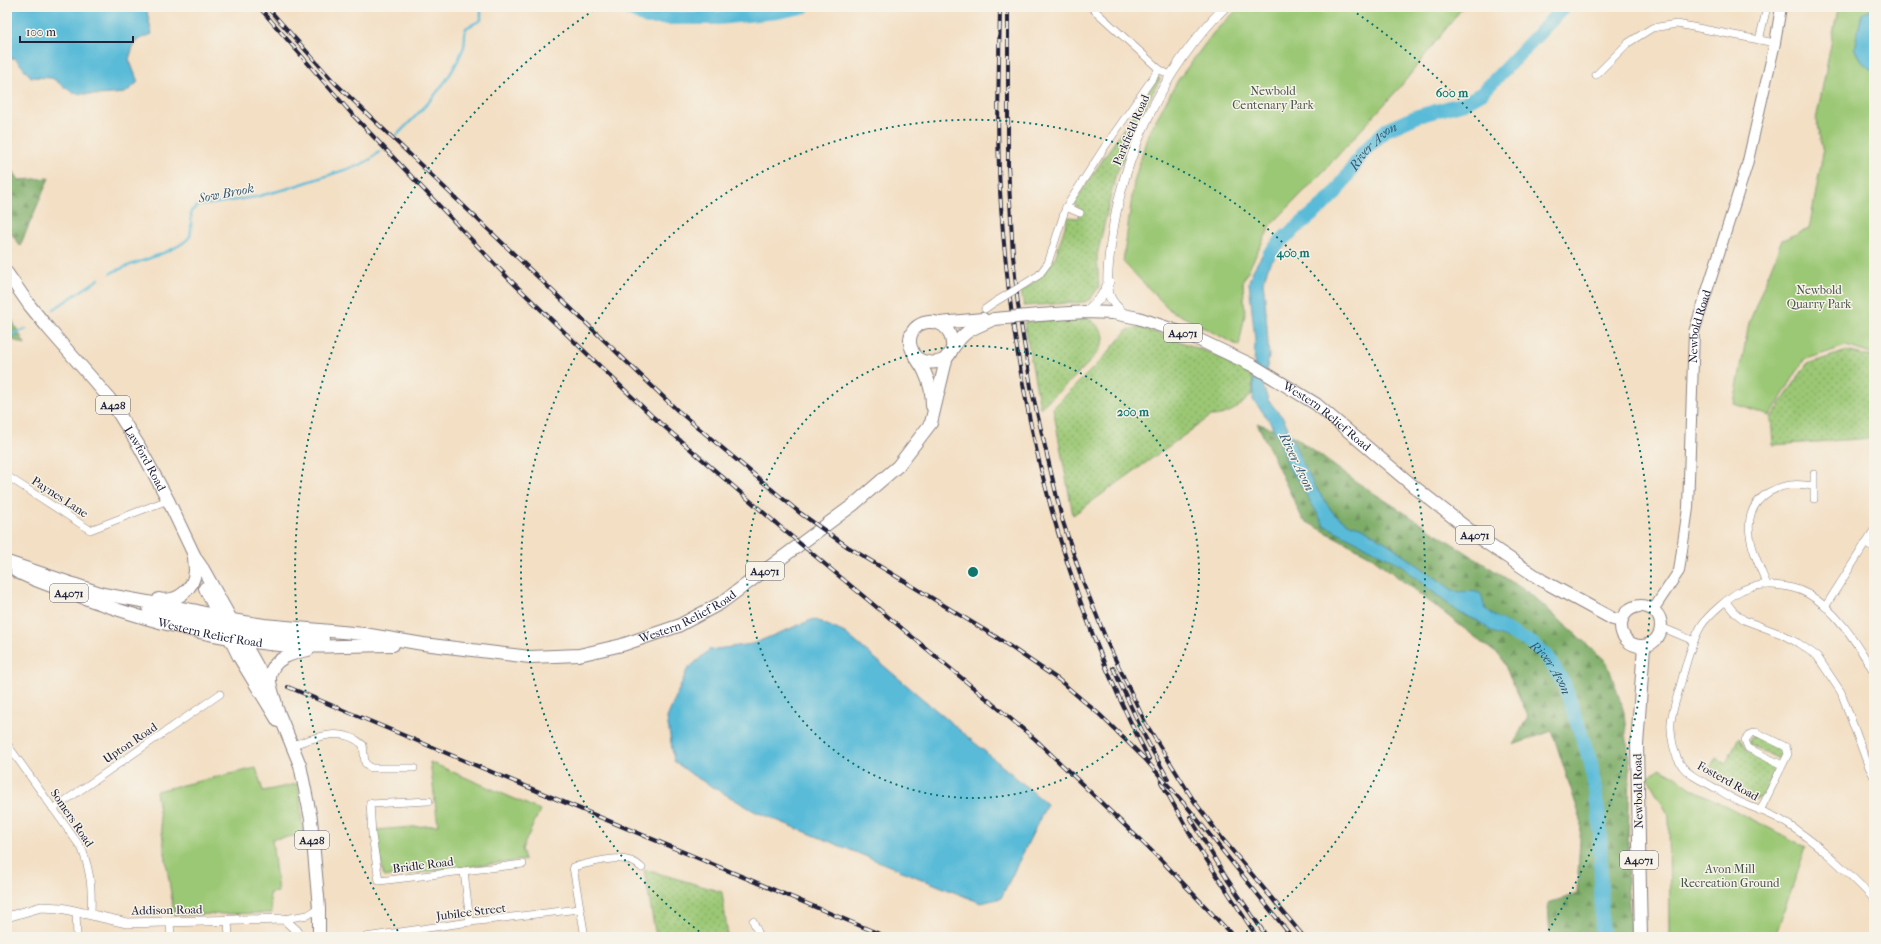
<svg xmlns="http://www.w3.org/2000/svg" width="1881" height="944" font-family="'IM FELL French Canon',serif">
  <defs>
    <pattern id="grass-dots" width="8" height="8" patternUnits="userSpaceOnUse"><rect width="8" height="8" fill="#9bc875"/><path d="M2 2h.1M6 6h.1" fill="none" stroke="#7ea261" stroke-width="1.8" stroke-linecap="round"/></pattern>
    <pattern id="forest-firs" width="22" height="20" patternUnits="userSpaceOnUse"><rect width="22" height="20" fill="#7cac66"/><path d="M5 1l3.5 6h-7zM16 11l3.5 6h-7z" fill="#658c55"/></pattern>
  </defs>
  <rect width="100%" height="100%" fill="#f7f3e8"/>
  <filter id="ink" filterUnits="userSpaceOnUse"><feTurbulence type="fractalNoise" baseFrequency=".025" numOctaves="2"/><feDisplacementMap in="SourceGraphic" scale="8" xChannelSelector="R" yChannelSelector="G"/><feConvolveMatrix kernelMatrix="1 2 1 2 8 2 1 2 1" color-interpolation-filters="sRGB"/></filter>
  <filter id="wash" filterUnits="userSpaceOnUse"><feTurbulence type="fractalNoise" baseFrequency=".012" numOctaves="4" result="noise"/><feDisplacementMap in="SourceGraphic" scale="16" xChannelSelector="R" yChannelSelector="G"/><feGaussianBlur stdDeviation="0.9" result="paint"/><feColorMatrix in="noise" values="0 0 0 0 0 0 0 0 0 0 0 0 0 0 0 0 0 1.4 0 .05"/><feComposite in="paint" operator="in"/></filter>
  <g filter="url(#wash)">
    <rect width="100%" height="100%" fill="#f3dfc4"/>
    <g fill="url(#grass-dots)" stroke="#5e7558">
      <path d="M1158 77 1160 79 1143 112 1115 177 1097 256 1099 287 1090 299 1085 302 1024 306 1021 292 1042 276 1055 258 1068 217 1078 218 1081 211 1076 206 1075 201Z"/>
      <path d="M1087 317C1094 323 1104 329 1104 338 1105 354 1053 396 1040 408L1024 322Z"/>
      <path d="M1137 327 1164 335 1245 367 1252 375 1253 393C1241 406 1229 416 1211 416L1073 515 1053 408 1106 355 1126 331Z"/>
      <path d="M1847 351 1872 357 1874 364V438L1773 445 1771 418 1807 364Z"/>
      <path d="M1755 736 1782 750 1783 753 1782 758 1779 759 1750 745V738Z"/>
      <path d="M1739 737 1747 751 1774 764 1776 770 1761 798 1755 799 1707 772 1716 758 1726 763Z"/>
      <path d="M644 869 722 892 728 937H656Z"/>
    </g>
    <g fill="url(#forest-firs)" stroke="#4f6750">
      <path d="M7 161 19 180 49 178 20 246 7 227Z"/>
      <path d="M7 318 12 320 25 344 7 338Z"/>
      <path d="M1257 423 1295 437 1352 479 1529 593 1607 662 1624 712 1630 769 1627 883 1632 937H1550L1548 903 1577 894 1581 820 1552 731 1513 745 1528 716 1501 657 1369 555 1303 520Z"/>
    </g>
    <g fill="#9bc875" stroke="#5e7558">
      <path d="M1240 7H1463L1401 86 1321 174 1271 225 1243 281 1245 314 1239 346 1170 310 1123 262 1134 182 1148 134 1178 80 1214 32Z"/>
      <path d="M1857 7H1874V355L1846 346 1804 360 1770 416 1734 404 1749 323 1782 240 1809 229 1823 153 1816 120 1838 9Z"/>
      <path d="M430 762 540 810 522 849 525 860 384 877 375 830 438 825Z"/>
      <path d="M256 768 263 791 297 784 300 796 303 835 272 839 278 892 269 893 272 913 174 915 156 791Z"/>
      <path d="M1660 768 1675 776 1691 788 1806 847 1775 937H1670L1669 816 1648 778Z"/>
    </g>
    <g fill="#5abbd8" stroke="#3e6e8a">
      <path d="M7 7H146L152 34 135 41 129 59 138 82 125 93 98 95 73 93 52 78 31 77 15 58 7 59Z"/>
      <path d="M1874 7V72L1861 61 1854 48 1862 14Z"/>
      <path d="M1277 236 1285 246 1269 265 1263 282 1265 298 1269 357 1263 385 1268 400 1284 419 1302 462 1314 485 1334 514 1350 524 1363 528 1390 545 1454 591C1461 593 1476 590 1479 593 1484 596 1482 602 1485 607 1490 616 1502 620 1511 625L1508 639 1492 632 1478 621 1460 613 1449 605 1408 572 1402 565 1324 525 1298 480 1289 469 1280 442 1269 420 1253 400 1255 340 1249 282 1252 272 1266 248Z"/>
      <path d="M814 619 845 633 1047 804 1001 898 981 903 754 811 694 776 674 761 667 718 687 670 709 650 752 644Z"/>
    </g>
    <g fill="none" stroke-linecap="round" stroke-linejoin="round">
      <g stroke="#5abbd8" stroke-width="2.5">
        <path d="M397 135C422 110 450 83 463 49 466 43 464 35 466 28L481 20V7"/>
        <path d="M373 157 380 151"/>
        <path d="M111 273C127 264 182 251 190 236 192 230 191 218 191 211L198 206 255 197 286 189 360 165 371 159"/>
        <path d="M54 309 99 279"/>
        <path d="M7 332 14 334 26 329"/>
      </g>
      <g stroke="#5abbd8" stroke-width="14">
        <path d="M625 7 647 18H718L778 12 803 7"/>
        <path id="s1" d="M1269 254 1285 237 1320 208 1336 192 1364 151 1386 130 1418 116 1464 103 1482 93 1564 7"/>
        <path id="s2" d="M1494 624 1533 644 1546 655 1564 684 1591 763 1600 823 1602 937"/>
      </g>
    </g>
  </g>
  <g filter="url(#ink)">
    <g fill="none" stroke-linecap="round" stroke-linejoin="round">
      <g stroke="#8a8080" stroke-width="8">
        <g id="minor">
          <path d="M1091 7 1159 69 1171 76"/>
          <path d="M1759 40 1767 7"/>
          <path d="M1596 75 1628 43 1652 28 1677 24 1775 43"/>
          <path d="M1066 207 1080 213"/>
          <path d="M1023 285 1039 275 1048 263 1066 207 1104 148 1159 69"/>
          <path d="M985 309 995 302"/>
          <path d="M7 476 90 530 168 500"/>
          <path d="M1814 499V474"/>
          <path d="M1865 543 1874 549"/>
          <path d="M1767 585C1755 555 1733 514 1769 492 1784 484 1796 483 1813 486"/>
          <path d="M1726 602 1734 612 1744 620 1781 634 1798 643 1817 656 1841 692 1868 765 1874 777"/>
          <path d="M1825 607 1874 530"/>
          <path d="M1661 627 1694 641"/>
          <path d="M1874 672C1857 644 1838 611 1808 594 1790 584 1761 582 1742 590 1730 596 1708 615 1701 626 1690 646 1685 668 1679 690 1676 700 1672 712 1671 722 1670 735 1674 756 1682 766 1689 775 1700 780 1710 785 1722 792 1734 800 1747 805 1759 810 1770 814 1781 820 1816 841 1846 870 1874 899"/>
          <path d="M7 744 82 849C91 873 92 889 91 914"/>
          <path d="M293 745C316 737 343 726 363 745L365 763 371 768H414"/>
          <path d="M370 803 372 835 379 881 523 864"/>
          <path d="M370 804 429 801"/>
          <path d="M53 809 220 694"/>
          <path d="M1760 811 1788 754 1786 747 1756 732 1750 734 1745 740 1748 748 1782 765"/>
          <path d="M464 871 470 922"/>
          <path d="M76 911 77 937"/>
          <path d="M284 919 308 915 319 908"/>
          <path d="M228 921 229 937"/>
          <path d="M753 921 760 937"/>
          <path d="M170 923 171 937"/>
          <path d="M297 931 304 937"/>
          <path d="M365 937 470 922 579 909"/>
          <path d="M585 937 573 867C594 863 624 850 642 868"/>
        </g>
      </g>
      <g stroke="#8a8080" stroke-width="10">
        <g id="tertiary">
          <path d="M1086 312 1101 297 1109 282"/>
          <path d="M1126 316C1121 311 1113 304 1110 297 1105 285 1109 257 1111 243 1122 156 1162 70 1225 7"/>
          <path d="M7 917 41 907 61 908 127 923 284 919 297 931"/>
        </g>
      </g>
      <g stroke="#8a8080" stroke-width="12">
        <g id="secondary">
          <path id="s3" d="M1653 610 1679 571 1688 508 1694 332 1747 165 1775 43 1781 7"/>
        </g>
      </g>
      <g stroke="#8a8080" stroke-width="14">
        <g id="primary">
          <path id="s4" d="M7 273 30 306 48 328 109 398 139 446 168 500 196 559 203 569 266 682 300 765 311 819 319 908V937"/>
          <path d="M205 588 239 657 278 721"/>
        </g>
      </g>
      <g stroke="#8a8080" stroke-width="14">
        <g id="trunk">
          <path id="s5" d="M1039 315 1086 312 1113 313 1138 318 1191 336 1252 365 1316 404 1412 485 1482 540 1543 581 1613 619 1621 621"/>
          <path d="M940 323 983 319"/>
          <path d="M951 351C966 328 971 330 994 319"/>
          <path d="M915 357C932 369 958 361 951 338 945 313 908 319 910 343 911 354 921 363 925 373 930 383 932 394 932 406"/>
          <path id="s6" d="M7 562 103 594 197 611 232 620 264 625 364 634 423 644 530 657 579 655 622 645 678 626 721 603 853 505 898 466 931 423 947 356"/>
          <path id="s7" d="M17 572C33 580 51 586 68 592 139 619 214 640 290 646 325 648 359 645 393 645"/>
          <path d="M159 599C177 603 194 589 195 571 195 566 194 560 194 555"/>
          <circle cx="1641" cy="626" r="20"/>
          <path d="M149 610 227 627"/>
          <path d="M232 626 249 632 323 639"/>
          <path d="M276 704C274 696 269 685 270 677 272 658 293 653 308 650"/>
          <path d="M1641 937 1637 745 1644 646"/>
        </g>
      </g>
      <use href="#minor" stroke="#fff" stroke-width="7"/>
      <use href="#tertiary" stroke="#fff" stroke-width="9"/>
      <use href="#secondary" stroke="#fff" stroke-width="10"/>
      <use href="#primary" stroke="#fff" stroke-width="12"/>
      <use href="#trunk" stroke="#fff" stroke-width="12"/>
      <g stroke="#22223b" stroke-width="4">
        <g id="rail">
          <path d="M259 7 351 113 508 278 652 416 785 531 1035 739 1161 860 1234 937"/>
          <path d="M267 7 334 82 677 410 800 513 848 547 996 637 1059 680 1100 715 1145 759 1189 809 1292 937"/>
          <path d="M1000 7C999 73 996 140 1001 206 1014 398 1060 588 1149 759"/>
          <path d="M1008 7V164L1013 256 1018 305 1031 387 1062 519 1082 579 1108 644 1146 724 1194 801 1221 837 1304 937"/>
          <path d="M1113 668 1145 737 1168 779"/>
          <path d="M288 687 887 937"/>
          <path d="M1161 782 1193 839 1257 937"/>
          <path d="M1190 817 1227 879 1267 937"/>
        </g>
      </g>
      <use href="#rail" stroke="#f7f3e8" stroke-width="2.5" stroke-dasharray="8" stroke-linecap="butt"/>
      <g stroke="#8a8080" stroke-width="8" stroke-linecap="butt">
        <path id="minor-bridge" d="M995 302 1023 285"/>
      </g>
      <g stroke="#8a8080" stroke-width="14" stroke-linecap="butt">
        <path id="trunk-bridge" d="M994 319 1039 315"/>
      </g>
      <use href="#minor-bridge" stroke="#fff" stroke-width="7"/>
      <use href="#trunk-bridge" stroke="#fff" stroke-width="12"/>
    </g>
  </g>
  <g fill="none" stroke="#0f766e" stroke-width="2" stroke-dasharray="2 4">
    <circle cx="973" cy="572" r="226"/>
    <path d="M704 935A452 452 0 1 1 1242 935"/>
    <path d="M401 936A678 678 0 0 1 594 10M1352 10A678 678 0 0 1 1545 936"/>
  </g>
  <g text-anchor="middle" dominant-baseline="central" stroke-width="3" stroke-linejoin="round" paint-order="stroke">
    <g fill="#f7f3e8" stroke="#62616f" stroke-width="1">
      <rect x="1164" y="324" width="38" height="18" rx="3"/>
      <rect x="96" y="396" width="34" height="18" rx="3"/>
      <rect x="1456" y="526" width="38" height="18" rx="3"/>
      <rect x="746" y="562" width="38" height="18" rx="3"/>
      <rect x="50" y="584" width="38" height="18" rx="3"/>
      <rect x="295" y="831" width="34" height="18" rx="3"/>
      <rect x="1620" y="851" width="38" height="18" rx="3"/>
    </g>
    <g font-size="11" font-weight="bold" fill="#22223b">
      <text x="1183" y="333">A4071</text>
      <text x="113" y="405">A428</text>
      <text x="1475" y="535">A4071</text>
      <text x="765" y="571">A4071</text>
      <text x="69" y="593">A4071</text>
      <text x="312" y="840">A428</text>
      <text x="1639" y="860">A4071</text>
    </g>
    <g font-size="12" fill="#46544c" stroke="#f7f3e8">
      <text x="1273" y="91">Newbold<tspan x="1273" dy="14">Centenary Park</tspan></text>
      <text x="1819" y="290">Newbold<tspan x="1819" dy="14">Quarry Park</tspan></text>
      <text x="1730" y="869">Avon Mill<tspan x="1730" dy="14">Recreation Ground</tspan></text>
    </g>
    <g font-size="12" fill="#22223b" stroke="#f7f3e8">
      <text transform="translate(1131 130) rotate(-67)">Parkfield Road</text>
      <text stroke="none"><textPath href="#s3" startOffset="293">Newbold Road</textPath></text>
      <text stroke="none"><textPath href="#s5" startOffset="314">Western Relief Road</textPath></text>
      <text stroke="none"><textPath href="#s4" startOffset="232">Lawford Road</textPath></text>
      <text transform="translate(60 497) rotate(33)">Paynes Lane</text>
      <text stroke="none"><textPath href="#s6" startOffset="698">Western Relief Road</textPath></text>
      <text stroke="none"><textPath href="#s7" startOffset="203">Western Relief Road</textPath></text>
      <text transform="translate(130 743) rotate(-34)">Upton Road</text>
      <text transform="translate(1728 781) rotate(29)">Fosterd Road</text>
      <text transform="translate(1638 791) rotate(-91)">Newbold Road</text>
      <text transform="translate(72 818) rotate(56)">Somers Road</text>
      <text transform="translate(423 865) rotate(-7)">Bridle Road</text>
      <text transform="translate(167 910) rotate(-1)">Addison Road</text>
      <text transform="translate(471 912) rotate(-7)">Jubilee Street</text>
    </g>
    <g font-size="13" font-style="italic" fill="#365872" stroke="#f7f3e8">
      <text stroke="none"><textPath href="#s1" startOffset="151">River Avon</textPath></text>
      <text transform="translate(226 193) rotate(-11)">Sow Brook</text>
      <text transform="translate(1297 462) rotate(64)">River Avon</text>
      <text stroke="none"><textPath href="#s2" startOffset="74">River Avon</textPath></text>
    </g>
  </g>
  <circle cx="973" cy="572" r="6" fill="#0f766e" stroke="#f7f3e8" stroke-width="2"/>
  <g font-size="12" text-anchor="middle" font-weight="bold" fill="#0f766e" stroke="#f7f3e8" stroke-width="3" stroke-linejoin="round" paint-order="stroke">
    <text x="1452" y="97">600 m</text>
    <text x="1293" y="257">400 m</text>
    <text x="1133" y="416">200 m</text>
  </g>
  <rect width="1881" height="944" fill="none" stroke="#f7f3e8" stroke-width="24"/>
  <path d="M20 36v6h113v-6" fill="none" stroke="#22223b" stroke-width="2"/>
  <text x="26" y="36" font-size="12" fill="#22223b" stroke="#f7f3e8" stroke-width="3" paint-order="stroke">100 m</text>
</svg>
